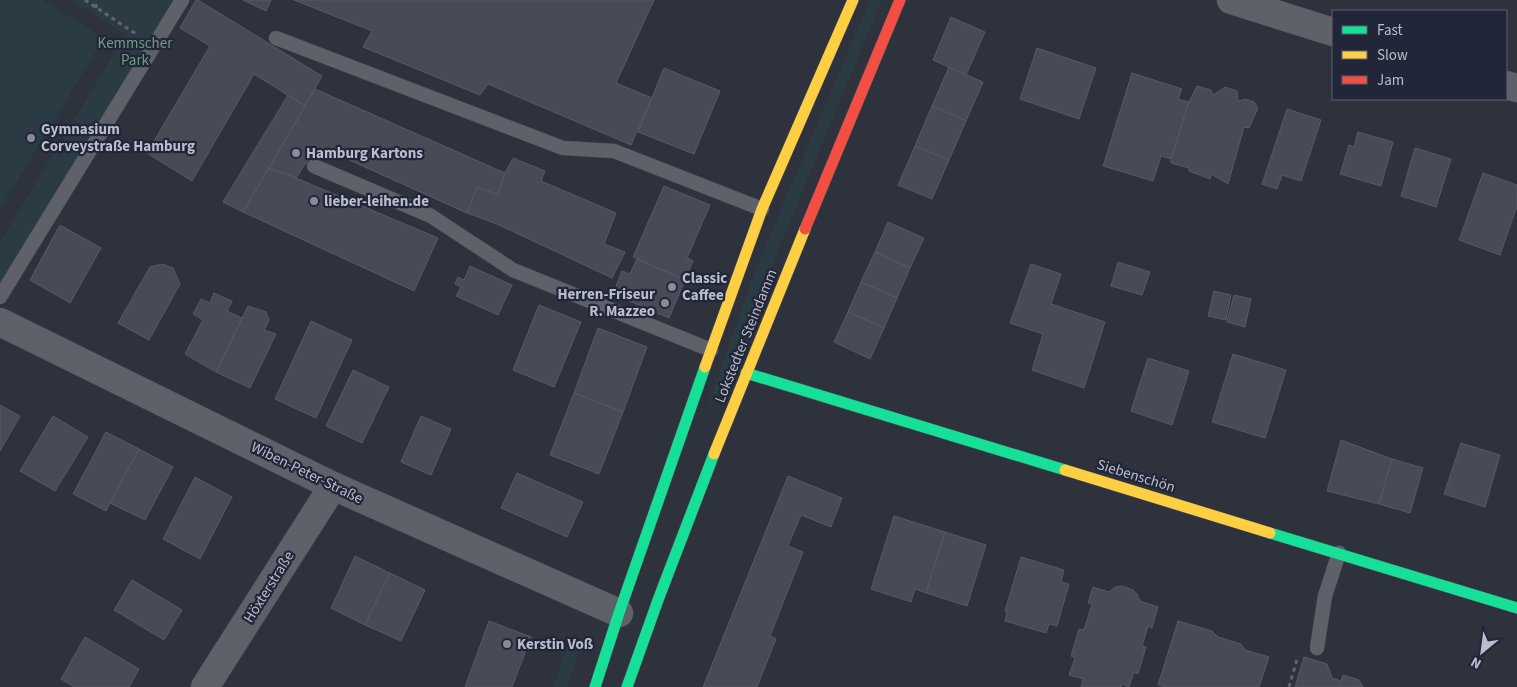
<svg xmlns="http://www.w3.org/2000/svg" width="1517" height="687" font-family="'Source Sans 3',sans-serif">
  <rect width="100%" height="100%" fill="#2e323d"/>
  <g fill="#2b3b43">
    <path d="M0 0H43L104 38 0 209Z"/>
    <path d="M70 0H183L0 292V242L126 34Z"/>
    <path d="M870 0H882L714 404 709 402 755 271Z"/>
    <path d="M571 637 582 642 567 687H553Z"/>
  </g>
  <g fill="#484b55" stroke="#565a64">
    <path d="M196 0H198L322 76 305 106 254 74 192 181 147 153 210 46 180 28Z"/>
    <path d="M243 0H271L266 11Z"/>
    <path d="M294 0H654L616 83 652 98 631 145 488 84 480 95 363 47 372 31Z"/>
    <path d="M951 17 985 32 966 75 933 60Z"/>
    <path d="M1037 48 1096 68 1079 119 1020 99Z"/>
    <path d="M949 67 983 82 966 121 932 106Z"/>
    <path d="M664 68 720 91 694 154 638 132Z"/>
    <path d="M1132 73 1182 89 1178 99 1189 102 1171 159 1161 156 1153 181 1103 166Z"/>
    <path d="M1197 86 1211 90 1213 95 1225 87 1237 91 1238 101 1245 99 1254 102 1258 108 1249 128 1244 127 1228 184 1211 174 1210 179 1189 171V168L1171 163V159L1189 102Z"/>
    <path d="M315 89 505 173 498 195 477 187 467 213 327 150 311 155 296 178 269 168Z"/>
    <path d="M288 95 305 106 269 168 243 212 223 202Z"/>
    <path d="M932 106 966 121 949 160 915 146Z"/>
    <path d="M1287 109 1321 120 1301 181 1282 175 1277 189 1262 184Z"/>
    <path d="M1358 132 1393 142 1381 186 1340 174 1349 145 1354 147Z"/>
    <path d="M915 146 949 160 932 199 898 185Z"/>
    <path d="M1415 148 1451 159 1436 207 1401 196Z"/>
    <path d="M513 158 545 171 541 181 616 213 604 244 625 252 612 278 497 224 467 213 477 187 498 195 505 173Z"/>
    <path d="M269 168 296 178 438 238 414 291 243 212Z"/>
    <path d="M1483 173 1517 185V206L1500 255 1459 240Z"/>
    <path d="M664 186 710 205 687 258 693 261 685 280 633 257Z"/>
    <path d="M888 222 924 238 910 268 875 252Z"/>
    <path d="M60 225 101 248 70 303 30 280Z"/>
    <path d="M875 252 910 268 897 298 861 282Z"/>
    <path d="M637 259 685 280 669 318 613 294 622 271 630 274Z"/>
    <path d="M1118 262 1150 272 1142 295 1111 286Z"/>
    <path d="M162 264 173 268 180 284 149 340 118 323 150 267Z"/>
    <path d="M1031 264 1061 274 1051 304 1105 322 1084 388 1032 370 1043 334 1010 323Z"/>
    <path d="M470 266 512 285 498 315 456 296 461 287 455 284 458 277 464 280Z"/>
    <path d="M861 282 897 298 884 328 848 312Z"/>
    <path d="M1214 291 1231 295 1226 320 1208 316Z"/>
    <path d="M214 293 232 301 227 311 242 318 216 372 185 354 203 320 193 314 201 299 210 303Z"/>
    <path d="M1234 295 1251 299 1245 327 1227 322Z"/>
    <path d="M539 305 581 322 554 387 513 370Z"/>
    <path d="M248 306 266 312 269 320 264 330 276 334 250 388 216 372Z"/>
    <path d="M848 312 884 328 870 359 834 342Z"/>
    <path d="M311 321 352 340 316 418 275 399Z"/>
    <path d="M598 328 647 347 623 412 574 393Z"/>
    <path d="M1233 354 1286 370 1265 438 1212 422Z"/>
    <path d="M1148 358 1189 371 1172 425 1131 411Z"/>
    <path d="M353 370 389 387 362 443 326 426Z"/>
    <path d="M574 393 623 412 599 474 550 455Z"/>
    <path d="M0 405 20 416 0 451Z"/>
    <path d="M53 416 88 437 55 491 20 471Z"/>
    <path d="M421 416 451 429 431 475 401 462Z"/>
    <path d="M106 432 139 449 106 511 73 494Z"/>
    <path d="M1341 440 1392 459 1379 504 1327 491Z"/>
    <path d="M1461 443 1500 455 1485 507 1444 494Z"/>
    <path d="M139 449 173 467 145 520 110 503Z"/>
    <path d="M1392 459 1423 468 1410 513 1379 504Z"/>
    <path d="M517 473 583 502 567 537 501 508Z"/>
    <path d="M788 476 842 498 831 527 801 515 788 546 803 552 770 636 776 639 757 687H703Z"/>
    <path d="M195 477 232 497 200 559 163 539Z"/>
    <path d="M894 516 945 532 926 593 915 589 911 602 871 589Z"/>
    <path d="M945 532 986 545 967 606 926 593Z"/>
    <path d="M355 556 390 573 365 625 331 608Z"/>
    <path d="M1021 557 1064 570 1061 582 1069 584 1057 626 1049 624 1046 633 1005 621 1007 612 1005 611Z"/>
    <path d="M390 573 425 590 401 641 365 625Z"/>
    <path d="M132 580 182 610 164 640 114 610Z"/>
    <path d="M1122 586 1133 590 1137 594 1140 601 1158 607 1152 628 1148 626 1142 646 1146 647 1138 674 1134 672 1129 687 1122 684 1121 687H1081L1083 679 1069 675 1075 658 1071 656 1079 629 1084 630 1092 604 1088 603 1093 587 1109 592 1115 587Z"/>
    <path d="M489 621 531 637 512 687H465Z"/>
    <path d="M1178 621 1212 631 1218 637 1241 644 1245 650 1269 657 1259 687H1165L1158 685Z"/>
    <path d="M85 637 139 669 129 687H74L61 679Z"/>
    <path d="M1304 657 1327 664 1332 678 1341 681 1343 675 1359 680 1363 687H1295Z"/>
  </g>
  <g fill="none" stroke-linecap="round" stroke-linejoin="round">
    <g stroke="#4a4d55" stroke-width="15">
      <g id="lane">
        <path d="M276 38 563 148 614 151 762 209"/>
        <path d="M314 166 431 216 513 270 711 350"/>
        <path d="M0 297 182 0"/>
        <path d="M1317 648 1325 596 1339 553"/>
      </g>
    </g>
    <g stroke="#4a4d55" stroke-width="29">
      <g id="street">
        <path d="M1231 0 1333 32"/>
        <path d="M1506 85 1517 88"/>
        <path d="M0 322 333 486 619 613"/>
        <path d="M205 687 333 486"/>
      </g>
    </g>
    <g stroke="#4a4d55" stroke-width="12">
      <g id="fast">
        <path d="M746 373 1065 470"/>
        <path d="M1270 533 1517 608"/>
        <path d="M595 687 619 613 705 367"/>
        <path d="M627 687 658 600 714 454"/>
      </g>
    </g>
    <g stroke="#4a4d55" stroke-width="12">
      <g id="slow">
        <path d="M705 367 762 209 853 0"/>
        <path d="M714 454 805 229"/>
        <path d="M1065 470 1270 533"/>
      </g>
    </g>
    <g stroke="#4a4d55" stroke-width="12">
      <path id="jam" d="M805 229 900 0"/>
    </g>
    <g stroke="#61656e" stroke-width="3" stroke-dasharray="4 4" stroke-linecap="butt">
      <path d="M85 0 136 34"/>
      <path d="M96 8V0"/>
      <path d="M1289 687 1298 656"/>
    </g>
    <use href="#lane" stroke="#5e616a" stroke-width="14"/>
    <use href="#street" stroke="#5e616a" stroke-width="28"/>
    <use href="#fast" stroke="#16e098" stroke-width="11"/>
    <use href="#slow" stroke="#ffcf43" stroke-width="11"/>
    <use href="#jam" stroke="#f24e42" stroke-width="11"/>
  </g>
  <g fill="#888c9a" stroke="#212638" stroke-width="2">
    <circle cx="31" cy="138" r="5"/>
    <circle cx="296" cy="153" r="5"/>
    <circle cx="314" cy="201" r="5"/>
    <circle cx="672" cy="287" r="5"/>
    <circle cx="665" cy="303" r="5"/>
    <circle cx="507" cy="644" r="5"/>
  </g>
  <g text-anchor="middle" dominant-baseline="central" stroke-width="4.5" stroke-linejoin="round" paint-order="stroke">
    <g font-size="15" fill="#719d82" stroke="#212638">
      <text x="135" y="43">Kemmscher<tspan x="135" dy="17">Park</tspan></text>
    </g>
    <g font-size="15" font-weight="bold" fill="#b9bdcc" stroke="#212638" text-anchor="start">
      <text x="41" y="129">Gymnasium<tspan x="41" dy="17">Corveystraße Hamburg</tspan></text>
      <text x="306" y="153">Hamburg Kartons</text>
      <text x="324" y="201">lieber-leihen.de</text>
      <text x="682" y="278">Classic<tspan x="682" dy="17">Caffee</tspan></text>
      <text x="655" y="294" text-anchor="end">Herren-Friseur<tspan x="655" dy="17">R. Mazzeo</tspan></text>
      <text x="517" y="644">Kerstin Voß</text>
    </g>
    <g font-size="15" fill="#b9bdcc" stroke="#212638">
      <text transform="translate(746 336) rotate(-68)">Lokstedter Steindamm</text>
      <text transform="translate(307 473) rotate(26)">Wiben-Peter-Straße</text>
      <text transform="translate(1136 476) rotate(17)">Siebenschön</text>
      <text transform="translate(269 587) rotate(-58)">Höxterstraße</text>
    </g>
  </g>
  <rect x="1332" y="10" width="175" height="90" fill="#212638" stroke="#5e6273"/>
  <rect x="1342" y="26" width="25" height="8" fill="#16e098" stroke="#5e6273"/>
  <text x="1377" y="35" font-size="15" fill="#b9bdcc">Fast</text>
  <rect x="1342" y="51" width="25" height="8" fill="#ffcf43" stroke="#5e6273"/>
  <text x="1377" y="60" font-size="15" fill="#b9bdcc">Slow</text>
  <rect x="1342" y="76" width="25" height="8" fill="#f24e42" stroke="#5e6273"/>
  <text x="1377" y="85" font-size="15" fill="#b9bdcc">Jam</text>
  <g transform="translate(1482 652) rotate(209)" stroke="#212638" stroke-width="4" paint-order="stroke">
  <path d="M0-4L9 19L0 12L-9 19Z" fill="#b9bdcc"/>
  <text y="-8" font-size="14" font-weight="bold" text-anchor="middle" fill="#b9bdcc">N</text>
  </g>
</svg>
